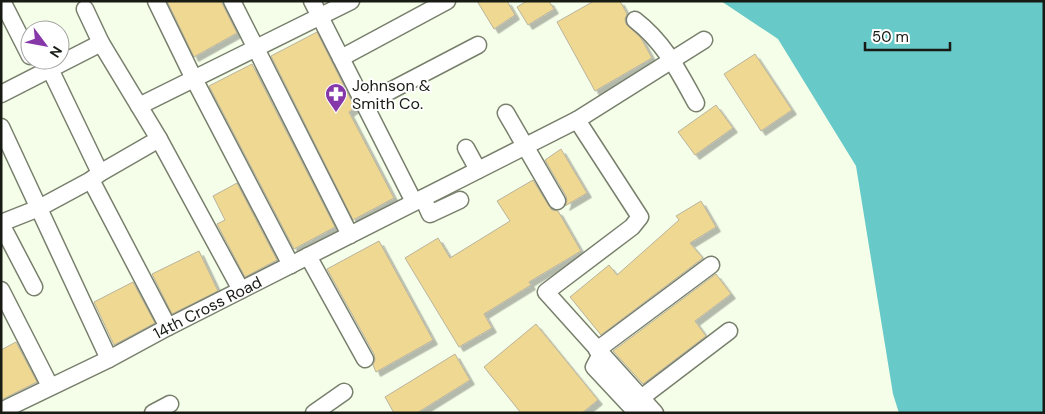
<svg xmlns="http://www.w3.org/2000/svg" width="1045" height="414" font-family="'DM Sans',sans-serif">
  <defs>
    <filter id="shadow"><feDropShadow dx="4.5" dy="4.5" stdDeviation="0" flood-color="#0004"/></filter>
  </defs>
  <rect width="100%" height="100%" fill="#f5fee9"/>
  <path fill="#67c9c8" d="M721 1H1044V413H899L893 394 856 166 778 39Z"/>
  <g fill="#efd892" stroke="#bab39e" filter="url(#shadow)">
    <path d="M167 1H221L237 33 194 57Z"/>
    <path d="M477 1H507L515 15 494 29Z"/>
    <path d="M527 1H549L554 9 528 25 517 7Z"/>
    <path d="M594 1H620L627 14 625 19 626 24 641 38 652 58 595 91 557 22Z"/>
    <path d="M317 32 355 108 349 112 394 198 353 220 271 56Z"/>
    <path d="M755 54 792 110 761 131 724 74Z"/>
    <path d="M252 64 335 227 294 249 209 86Z"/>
    <path d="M716 105 733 128 695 155 678 132Z"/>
    <path d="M561 149 587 193 565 206 567 201 566 196 545 160Z"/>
    <path d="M533 180 549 206 552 210 558 211 581 251 529 282 531 285 484 314 492 328 459 347 405 258 438 238 450 258 510 221 497 201Z"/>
    <path d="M237 183 277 260 245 277 217 224 225 220 213 196Z"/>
    <path d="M701 201 716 227 690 243 703 258 601 335 570 297 609 265 617 275 679 220 676 216Z"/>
    <path d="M379 241 433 340 376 372 373 365 375 360 374 354 327 269Z"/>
    <path d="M199 251 218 291 172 314 152 274Z"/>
    <path d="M716 274 731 294 695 321 706 336 643 384 613 351Z"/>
    <path d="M133 282 155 323 114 345 94 302Z"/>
    <path d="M536 324 598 400 582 413H521L484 367Z"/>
    <path d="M16 342 37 382 1 400V350Z"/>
    <path d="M455 354 470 380 417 413H394L385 397Z"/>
  </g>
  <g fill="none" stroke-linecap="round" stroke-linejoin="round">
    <g stroke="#78806d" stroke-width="19">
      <g id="minor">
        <path d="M2 1 30 56"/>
        <path d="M156 1 194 79 291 265"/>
        <path d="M232 1 350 235"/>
        <path d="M312 1 414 202"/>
        <path d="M85 9 101 43 159 139 241 290"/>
        <path d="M635 20C664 42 679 72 696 103"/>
        <path d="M341 58 447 1"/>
        <path d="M50 69 100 173"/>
        <path d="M1 94 101 43"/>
        <path d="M365 104 478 45"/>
        <path d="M139 106 351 1"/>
        <path d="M506 113 557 201"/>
        <path d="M577 120 640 217 632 227 546 292 655 413"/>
        <path d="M1 127 109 359"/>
        <path d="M466 148 478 170"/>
        <path d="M91 180 168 327"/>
        <path d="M423 198 430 214 460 200"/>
        <path d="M1 223 39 208 91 180 100 173 159 139"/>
        <path d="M1 224 34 287"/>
        <path d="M308 256 365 359"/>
        <path d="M1 290 50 386"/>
        <path d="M597 350 711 265"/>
        <path d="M601 354 594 367 637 413"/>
        <path d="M641 398 729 331"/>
        <path id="s1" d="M1 411 109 359 168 327 577 120 704 40"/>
        <path d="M153 413 170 404"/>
        <path d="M314 413 344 392"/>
      </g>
    </g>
    <use href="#minor" stroke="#fff" stroke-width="16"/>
  </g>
  <defs>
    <g id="pharmacy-pin" transform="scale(1.125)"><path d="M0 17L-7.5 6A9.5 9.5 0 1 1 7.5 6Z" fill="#8638a9" stroke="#fff"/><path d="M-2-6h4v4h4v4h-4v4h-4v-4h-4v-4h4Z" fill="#fff"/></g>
  </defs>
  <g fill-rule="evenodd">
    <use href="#pharmacy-pin" x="336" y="94"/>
  </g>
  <g text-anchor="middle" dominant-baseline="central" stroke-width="4" stroke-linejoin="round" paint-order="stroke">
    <g font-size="16" fill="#181b14" stroke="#fff" text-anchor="start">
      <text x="352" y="85">Johnson &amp;<tspan x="352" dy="18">Smith Co.</tspan></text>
    </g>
    <g font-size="16" fill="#181b14" stroke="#fff">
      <text stroke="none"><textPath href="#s1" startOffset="231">14th Cross Road</textPath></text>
    </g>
  </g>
  <rect width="1045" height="414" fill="none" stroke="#181b14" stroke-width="5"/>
  <g transform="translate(45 45) rotate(122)"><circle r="24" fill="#ffffff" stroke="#a3a4a1"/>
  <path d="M0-4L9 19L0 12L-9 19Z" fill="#8638a9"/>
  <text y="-8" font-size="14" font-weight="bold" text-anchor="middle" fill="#181b14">N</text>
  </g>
  <path d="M865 42v8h85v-8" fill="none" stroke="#181b14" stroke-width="2.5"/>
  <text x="872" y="42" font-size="15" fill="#181b14" stroke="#ffffff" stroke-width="4" paint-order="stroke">50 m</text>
</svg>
